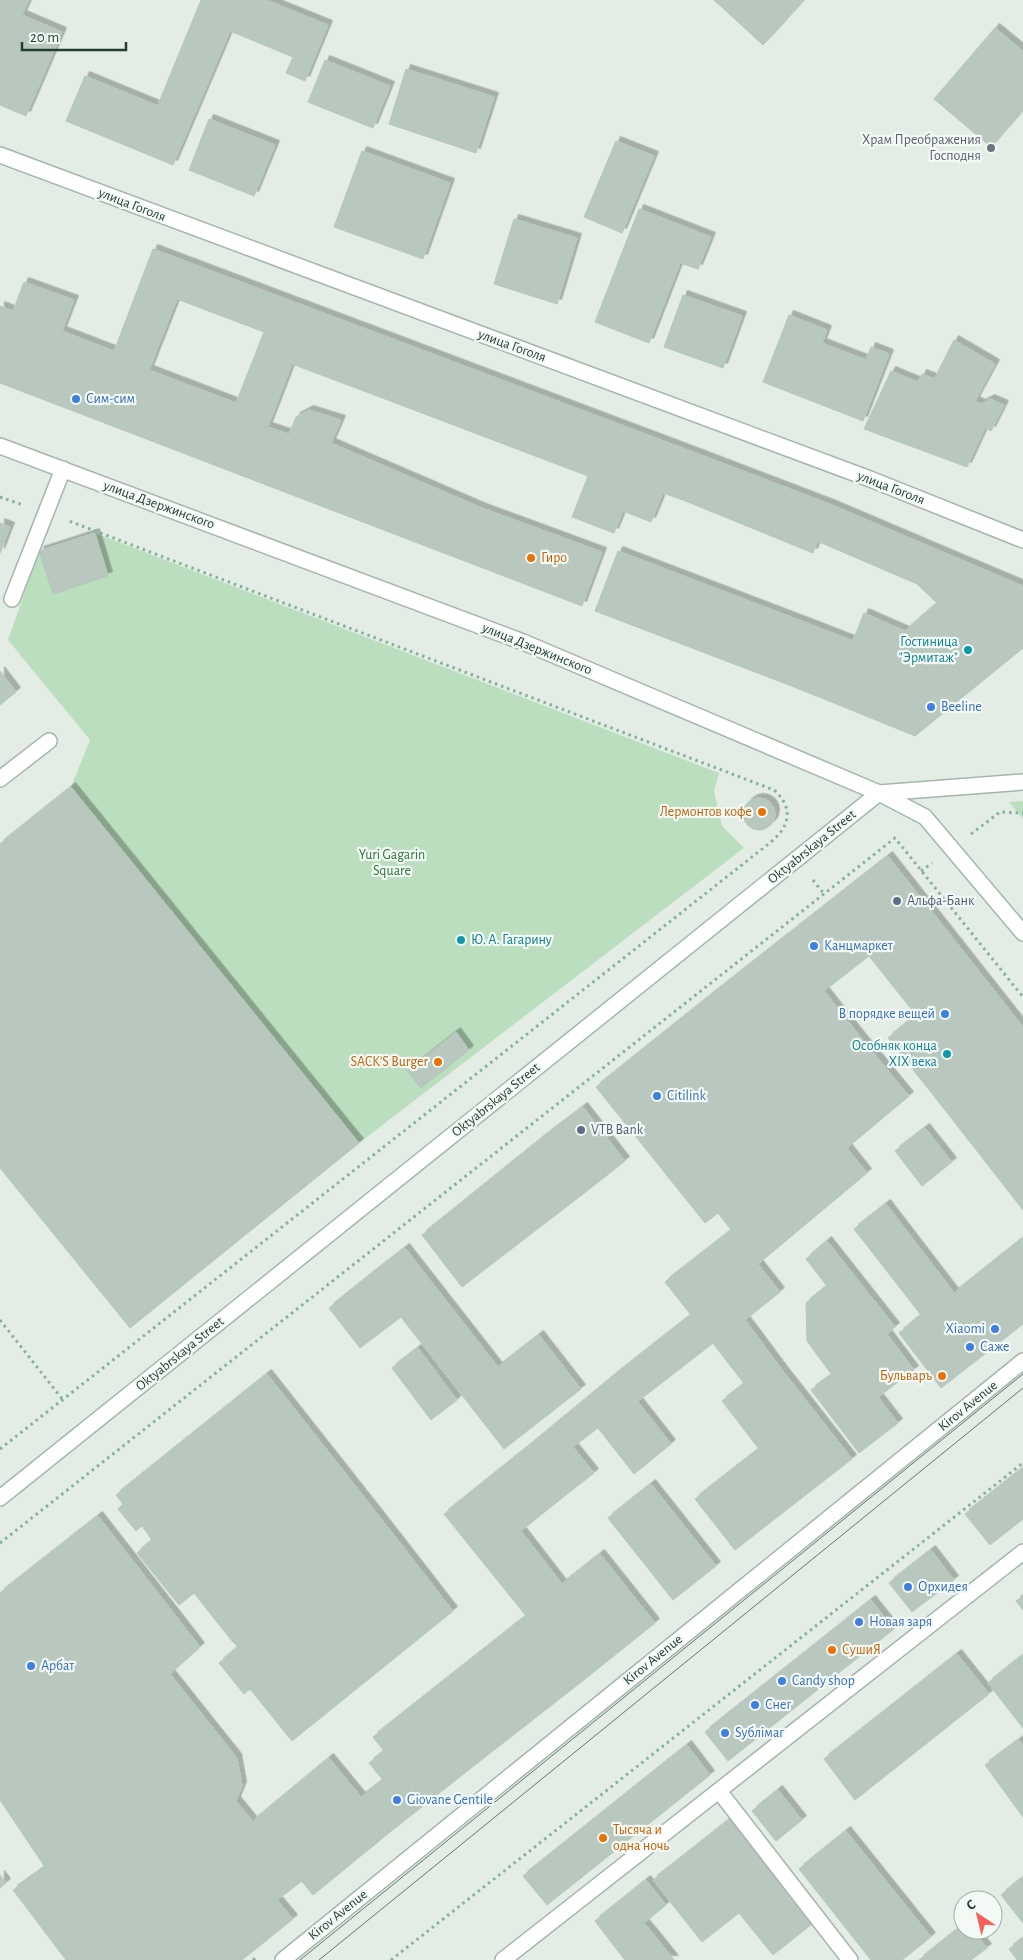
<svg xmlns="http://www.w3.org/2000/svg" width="1023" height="1960" font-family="'Alegreya Sans',sans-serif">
  <defs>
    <filter id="shadow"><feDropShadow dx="4.5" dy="-4.5" stdDeviation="0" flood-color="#0004"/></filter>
  </defs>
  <rect width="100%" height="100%" fill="#e3ede6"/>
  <g fill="#bbdebe">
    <path d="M95 533 719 773 714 791 722 826 744 848 359 1143 71 787 90 740 8 640 39 551 53 594 108 576Z"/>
    <path d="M1023 801V819L1009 802Z"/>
  </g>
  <g fill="#b8c8bf" stroke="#b5c7bc" fill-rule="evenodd" filter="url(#shadow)">
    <path d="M0 0H29L22 15 62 32 26 116 0 105Z"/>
    <path d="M201 0H266L328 25 305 81 286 73 293 57 230 31 173 165 139 151Z"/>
    <path d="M714 0H804L763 45Z"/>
    <path d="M995 28 1023 51V110L991 147 934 99Z"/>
    <path d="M325 60 390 86 373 128 308 102Z"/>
    <path d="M406 69 494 97 476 153 389 124Z"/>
    <path d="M85 76 158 106 139 151 66 121Z"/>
    <path d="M209 119 275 145 254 196 189 170Z"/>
    <path d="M616 141 654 156 622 233 584 217Z"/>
    <path d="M362 151 450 183 423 259 334 227Z"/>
    <path d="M639 209 711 237 698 269 680 263 649 343 595 322Z"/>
    <path d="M514 219 577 238 557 304 494 284Z"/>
    <path d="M153 249 406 344 385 399 292 364 248 478 89 417ZM177 299 264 332 236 403 149 370Z"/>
    <path d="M24 282 74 300 62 331 114 351 89 417 0 383V306L13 311Z"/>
    <path d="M683 295 742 316 723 368 664 347Z"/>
    <path d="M789 315 827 330 822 343 866 360 871 347 889 354 863 421 763 382Z"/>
    <path d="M954 340 995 364 975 401 981 404 990 399 1004 405 991 431 985 428 967 467 902 443Z"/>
    <path d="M406 344 701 455 683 500 663 493 651 522 623 511 614 533 572 517 588 476 385 399Z"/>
    <path d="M891 371 918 382 922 374 935 379 902 443 864 429Z"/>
    <path d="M309 410 341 420 331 443 482 508 462 560 248 478 268 427 289 434 296 417Z"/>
    <path d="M701 455 832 505 813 553 683 500Z"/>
    <path d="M832 505 933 548 917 584 817 541Z"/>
    <path d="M482 508 602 552 582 606 462 560Z"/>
    <path d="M0 523 10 527 0 553Z"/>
    <path d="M95 533 108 576 53 594 39 551Z"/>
    <path d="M933 548 1023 586V648L915 736 829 701 864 613 905 631 937 603 917 584Z"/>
    <path d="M618 551 812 625 789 685 595 611Z"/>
    <path d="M812 625 853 641 829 701 789 685Z"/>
    <path d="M0 671 16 692 0 705Z"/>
    <path d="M71 787 359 1143 130 1328 0 1168V844Z"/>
    <circle cx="759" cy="814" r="16"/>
    <path d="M888 856 1023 1027V1141L978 1084 945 1110 888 1038 916 1015 869 956 824 991 862 1039 799 1089 720 988Z"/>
    <path d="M720 988 867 1173 758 1264 718 1213 705 1223 596 1087Z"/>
    <path d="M456 1032 469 1050 421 1088 407 1071Z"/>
    <path d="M862 1039 909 1096 847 1148 799 1089Z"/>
    <path d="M978 1084 1023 1141V1210L945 1110Z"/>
    <path d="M583 1107 625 1161 583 1194 541 1139Z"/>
    <path d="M925 1128 952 1162 922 1186 895 1151Z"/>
    <path d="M541 1139 583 1194 462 1287 422 1235Z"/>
    <path d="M886 1204 995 1346 941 1388 899 1333 921 1315 854 1229Z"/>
    <path d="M732 1230 758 1264 691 1315 665 1282Z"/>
    <path d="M1023 1238V1324L995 1346 954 1293Z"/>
    <path d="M827 1241 895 1327 887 1334 914 1370 878 1397 898 1423 859 1453 811 1390 832 1375 807 1341 806 1303 827 1286 806 1259Z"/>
    <path d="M405 1248 498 1367 539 1335 581 1389 504 1449 369 1276Z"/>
    <path d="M758 1264 780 1292 745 1320 783 1371 753 1395 691 1315Z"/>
    <path d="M369 1276 401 1317 360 1348 329 1308Z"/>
    <path d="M691 1315 712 1344 637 1402 616 1374Z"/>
    <path d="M418 1348 457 1400 431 1420 392 1368Z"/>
    <path d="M783 1371 852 1459 821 1483 753 1395Z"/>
    <path d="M267 1374 383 1521 232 1641 194 1593 179 1605 137 1553 152 1540 142 1526 136 1531 118 1509 123 1504 116 1495Z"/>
    <path d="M616 1374 671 1444 634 1474 598 1428 573 1447 594 1473 562 1498 524 1450Z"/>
    <path d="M744 1384 821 1483 735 1550 695 1499 759 1449 722 1401Z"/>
    <path d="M524 1450 562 1498 521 1531 562 1584 600 1554 655 1623 580 1683 444 1514Z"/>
    <path d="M1023 1468V1519L990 1545 965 1514Z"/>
    <path d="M651 1484 716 1566 673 1600 608 1518Z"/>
    <path d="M98 1516 200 1647 170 1674 237 1758 242 1786 236 1801 302 1881 277 1900 293 1919 242 1960H167L155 1944 134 1960H118L45 1867 0 1800V1593Z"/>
    <path d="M383 1521 453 1611 292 1741 250 1689 244 1694 219 1663 238 1647 232 1641Z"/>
    <path d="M931 1550 954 1580 912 1612 889 1583Z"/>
    <path d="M1023 1596V1610L1016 1601Z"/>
    <path d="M871 1600 894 1629 728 1761 705 1732Z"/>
    <path d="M526 1616 580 1683 480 1761 426 1695Z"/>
    <path d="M957 1654 989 1694 855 1800 824 1759Z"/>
    <path d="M1023 1655V1728L988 1683Z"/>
    <path d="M426 1695 480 1761 390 1832 361 1797 383 1780 369 1763 384 1751 373 1737Z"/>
    <path d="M1019 1740 1023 1746V1817L985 1765Z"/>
    <path d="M687 1745 710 1775 547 1905 523 1876Z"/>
    <path d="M329 1758 390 1832 313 1895 253 1821Z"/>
    <path d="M778 1790 802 1820 776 1841 752 1811Z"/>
    <path d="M729 1820 812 1924 773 1955 739 1913 702 1942 653 1880Z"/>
    <path d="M846 1831 931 1937 902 1960H871L799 1869Z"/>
    <path d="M45 1867 118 1960H66L13 1890Z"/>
    <path d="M0 1875 6 1883 0 1888Z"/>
    <path d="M1023 1877V1923L1001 1895Z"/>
    <path d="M646 1880 666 1905 644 1923 654 1935 624 1959 595 1921Z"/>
    <path d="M963 1925V1930H972L987 1948 971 1960H919Z"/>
    <path d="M654 1935 674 1960H625L624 1959Z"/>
    <path d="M1023 1938V1960H1017L1009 1949Z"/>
    <path d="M155 1944 167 1960H134Z"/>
  </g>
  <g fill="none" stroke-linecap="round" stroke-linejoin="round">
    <g stroke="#a5b5ac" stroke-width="18">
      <g id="service">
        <path d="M12 599 63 469"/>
        <path d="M719 1791 850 1960"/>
      </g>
    </g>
    <g stroke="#a5b5ac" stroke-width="18">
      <g id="minor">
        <path d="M0 155 870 479 1023 540"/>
        <path d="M0 446 523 642 879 793 1023 782"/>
        <path d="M0 779 49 741"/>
      </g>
    </g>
    <g stroke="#a5b5ac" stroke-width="18">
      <g id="tertiary">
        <path d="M283 1960 1023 1361"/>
        <path d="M503 1960 1023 1552"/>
      </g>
    </g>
    <g stroke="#a1b9ac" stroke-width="18">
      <path id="secondary" d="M0 1498 879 793 925 817 1023 933"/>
    </g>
    <g stroke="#83b199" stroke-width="3" stroke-dasharray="2.5 4" stroke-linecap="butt">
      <path d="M0 497 23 505"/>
      <path d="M971 834 1000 812 1023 813"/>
      <path d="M921 871 932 863"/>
      <path d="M813 880 824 894"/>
      <path d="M0 1320 63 1400"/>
      <path d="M0 1449 771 842C790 826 794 808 774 790L69 521"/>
      <path d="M0 1543 895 838 1023 997"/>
      <path d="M253 1960 258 1956"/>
      <path d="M391 1960 1023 1463"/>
    </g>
    <use href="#service" stroke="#fff" stroke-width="15"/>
    <use href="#minor" stroke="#fff" stroke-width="15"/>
    <use href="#tertiary" stroke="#fff" stroke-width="15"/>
    <use href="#secondary" stroke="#fff" stroke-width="15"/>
    <g stroke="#5d7a6c" stroke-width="1">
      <path d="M300 1960 1023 1374"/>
      <path d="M319 1960 1023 1388"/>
    </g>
  </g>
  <circle fill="#6b7280" stroke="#f3f9f5" stroke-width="2" cx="991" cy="148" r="5"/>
  <g fill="#3f7fe0" stroke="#f3f9f5" stroke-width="2">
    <circle cx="76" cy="399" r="5"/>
    <circle cx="931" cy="707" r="5"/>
    <circle cx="814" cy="946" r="5"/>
    <circle cx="945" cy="1014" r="5"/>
    <circle cx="657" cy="1096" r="5"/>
    <circle cx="995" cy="1329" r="5"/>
    <circle cx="970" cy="1347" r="5"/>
    <circle cx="908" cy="1587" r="5"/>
    <circle cx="859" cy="1622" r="5"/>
    <circle cx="31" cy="1666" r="5"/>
    <circle cx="782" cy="1681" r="5"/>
    <circle cx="755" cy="1705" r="5"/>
    <circle cx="725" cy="1733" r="5"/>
    <circle cx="397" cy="1800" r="5"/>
  </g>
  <g fill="#e8710a" stroke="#f3f9f5" stroke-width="2">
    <circle cx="531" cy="558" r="5"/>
    <circle cx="762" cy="812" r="5"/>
    <circle cx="438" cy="1062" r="5"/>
    <circle cx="942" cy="1376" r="5"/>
    <circle cx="832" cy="1650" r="5"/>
    <circle cx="603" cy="1838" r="5"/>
  </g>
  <g fill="#0f9aa8" stroke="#f3f9f5" stroke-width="2">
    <circle cx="968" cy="650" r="5"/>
    <circle cx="461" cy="940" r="5"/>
    <circle cx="947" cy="1054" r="5"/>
  </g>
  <g fill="#5c6f8a" stroke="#f3f9f5" stroke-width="2">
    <circle cx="897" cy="901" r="5"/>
    <circle cx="581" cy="1130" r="5"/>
  </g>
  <g text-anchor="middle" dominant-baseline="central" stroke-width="4.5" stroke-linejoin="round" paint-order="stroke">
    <g font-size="14" fill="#5b616d" stroke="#f3f9f5" text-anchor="end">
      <text x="981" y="140">Храм Преображения<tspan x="981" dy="16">Господня</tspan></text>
    </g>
    <g font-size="14" fill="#223f31" stroke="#f3f9f5">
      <text transform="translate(132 205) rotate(21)">улица Гоголя</text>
      <text transform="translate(512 346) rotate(20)">улица Гоголя</text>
      <text transform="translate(891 488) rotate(21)">улица Гоголя</text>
      <text transform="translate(159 505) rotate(20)">улица Дзержинского</text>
      <text transform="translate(537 649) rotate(22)">улица Дзержинского</text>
      <text transform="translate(812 847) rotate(-39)">Oktyabrskaya Street</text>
      <text transform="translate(496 1100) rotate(-39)">Oktyabrskaya Street</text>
      <text transform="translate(180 1354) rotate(-39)">Oktyabrskaya Street</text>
      <text transform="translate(968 1406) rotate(-39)">Kirov Avenue</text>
      <text transform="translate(653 1660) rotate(-39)">Kirov Avenue</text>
      <text transform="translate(338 1915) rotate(-39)">Kirov Avenue</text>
    </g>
    <g font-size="14" fill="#366cbe" stroke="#f3f9f5" text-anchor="start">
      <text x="86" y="399">Сим-сим</text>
      <text x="941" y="707">Beeline</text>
      <text x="824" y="946">Канцмаркет</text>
      <text x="935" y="1014" text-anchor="end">В порядке вещей</text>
      <text x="667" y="1096">Citilink</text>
      <text x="985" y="1329" text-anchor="end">Xiaomi</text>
      <text x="980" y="1347">Саже</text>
      <text x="918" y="1587">Орхидея</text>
      <text x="869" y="1622">Новая заря</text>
      <text x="41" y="1666">Арбат</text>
      <text x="792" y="1681">Candy shop</text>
      <text x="765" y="1705">Снег</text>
      <text x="735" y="1733">Sублiмаг</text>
      <text x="407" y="1800">Giovane Gentile</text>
    </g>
    <g font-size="14" fill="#c56008" stroke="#f3f9f5" text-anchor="start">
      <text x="541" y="558">Гиро</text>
      <text x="752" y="812" text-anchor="end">Лермонтов кофе</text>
      <text x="428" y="1062" text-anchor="end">SACK'S Burger</text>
      <text x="932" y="1376" text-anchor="end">Бульваръ</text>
      <text x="842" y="1650">СушиЯ</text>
      <text x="613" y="1830">Тысяча и<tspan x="613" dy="16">одна ночь</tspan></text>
    </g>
    <g font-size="14" fill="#0d838f" stroke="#f3f9f5" text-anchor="end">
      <text x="958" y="642">Гостиница<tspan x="958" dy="16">"Эрмитаж"</tspan></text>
      <text x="471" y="940" text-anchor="start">Ю. А. Гагарину</text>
      <text x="937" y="1046">Особняк конца<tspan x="937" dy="16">XIX века</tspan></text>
    </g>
    <g font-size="14" fill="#2b763a" stroke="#f3f9f5">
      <text x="392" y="855">Yuri Gagarin<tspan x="392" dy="16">Square</tspan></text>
    </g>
    <g font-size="14" fill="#4e5e75" stroke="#f3f9f5" text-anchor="start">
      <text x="907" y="901">Альфа-Банк</text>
      <text x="591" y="1130">VTB Bank</text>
    </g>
  </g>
  <g transform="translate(978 1915) rotate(325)"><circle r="24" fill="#f3f9f5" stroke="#9fafa7"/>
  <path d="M0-4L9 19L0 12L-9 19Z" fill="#f4615a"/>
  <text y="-8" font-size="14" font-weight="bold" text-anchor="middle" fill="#223f31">С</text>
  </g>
  <path d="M22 42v8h104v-8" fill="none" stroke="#223f31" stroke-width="2.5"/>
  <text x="30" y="42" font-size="15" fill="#223f31" stroke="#f3f9f5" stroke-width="4" paint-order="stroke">20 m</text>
</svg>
